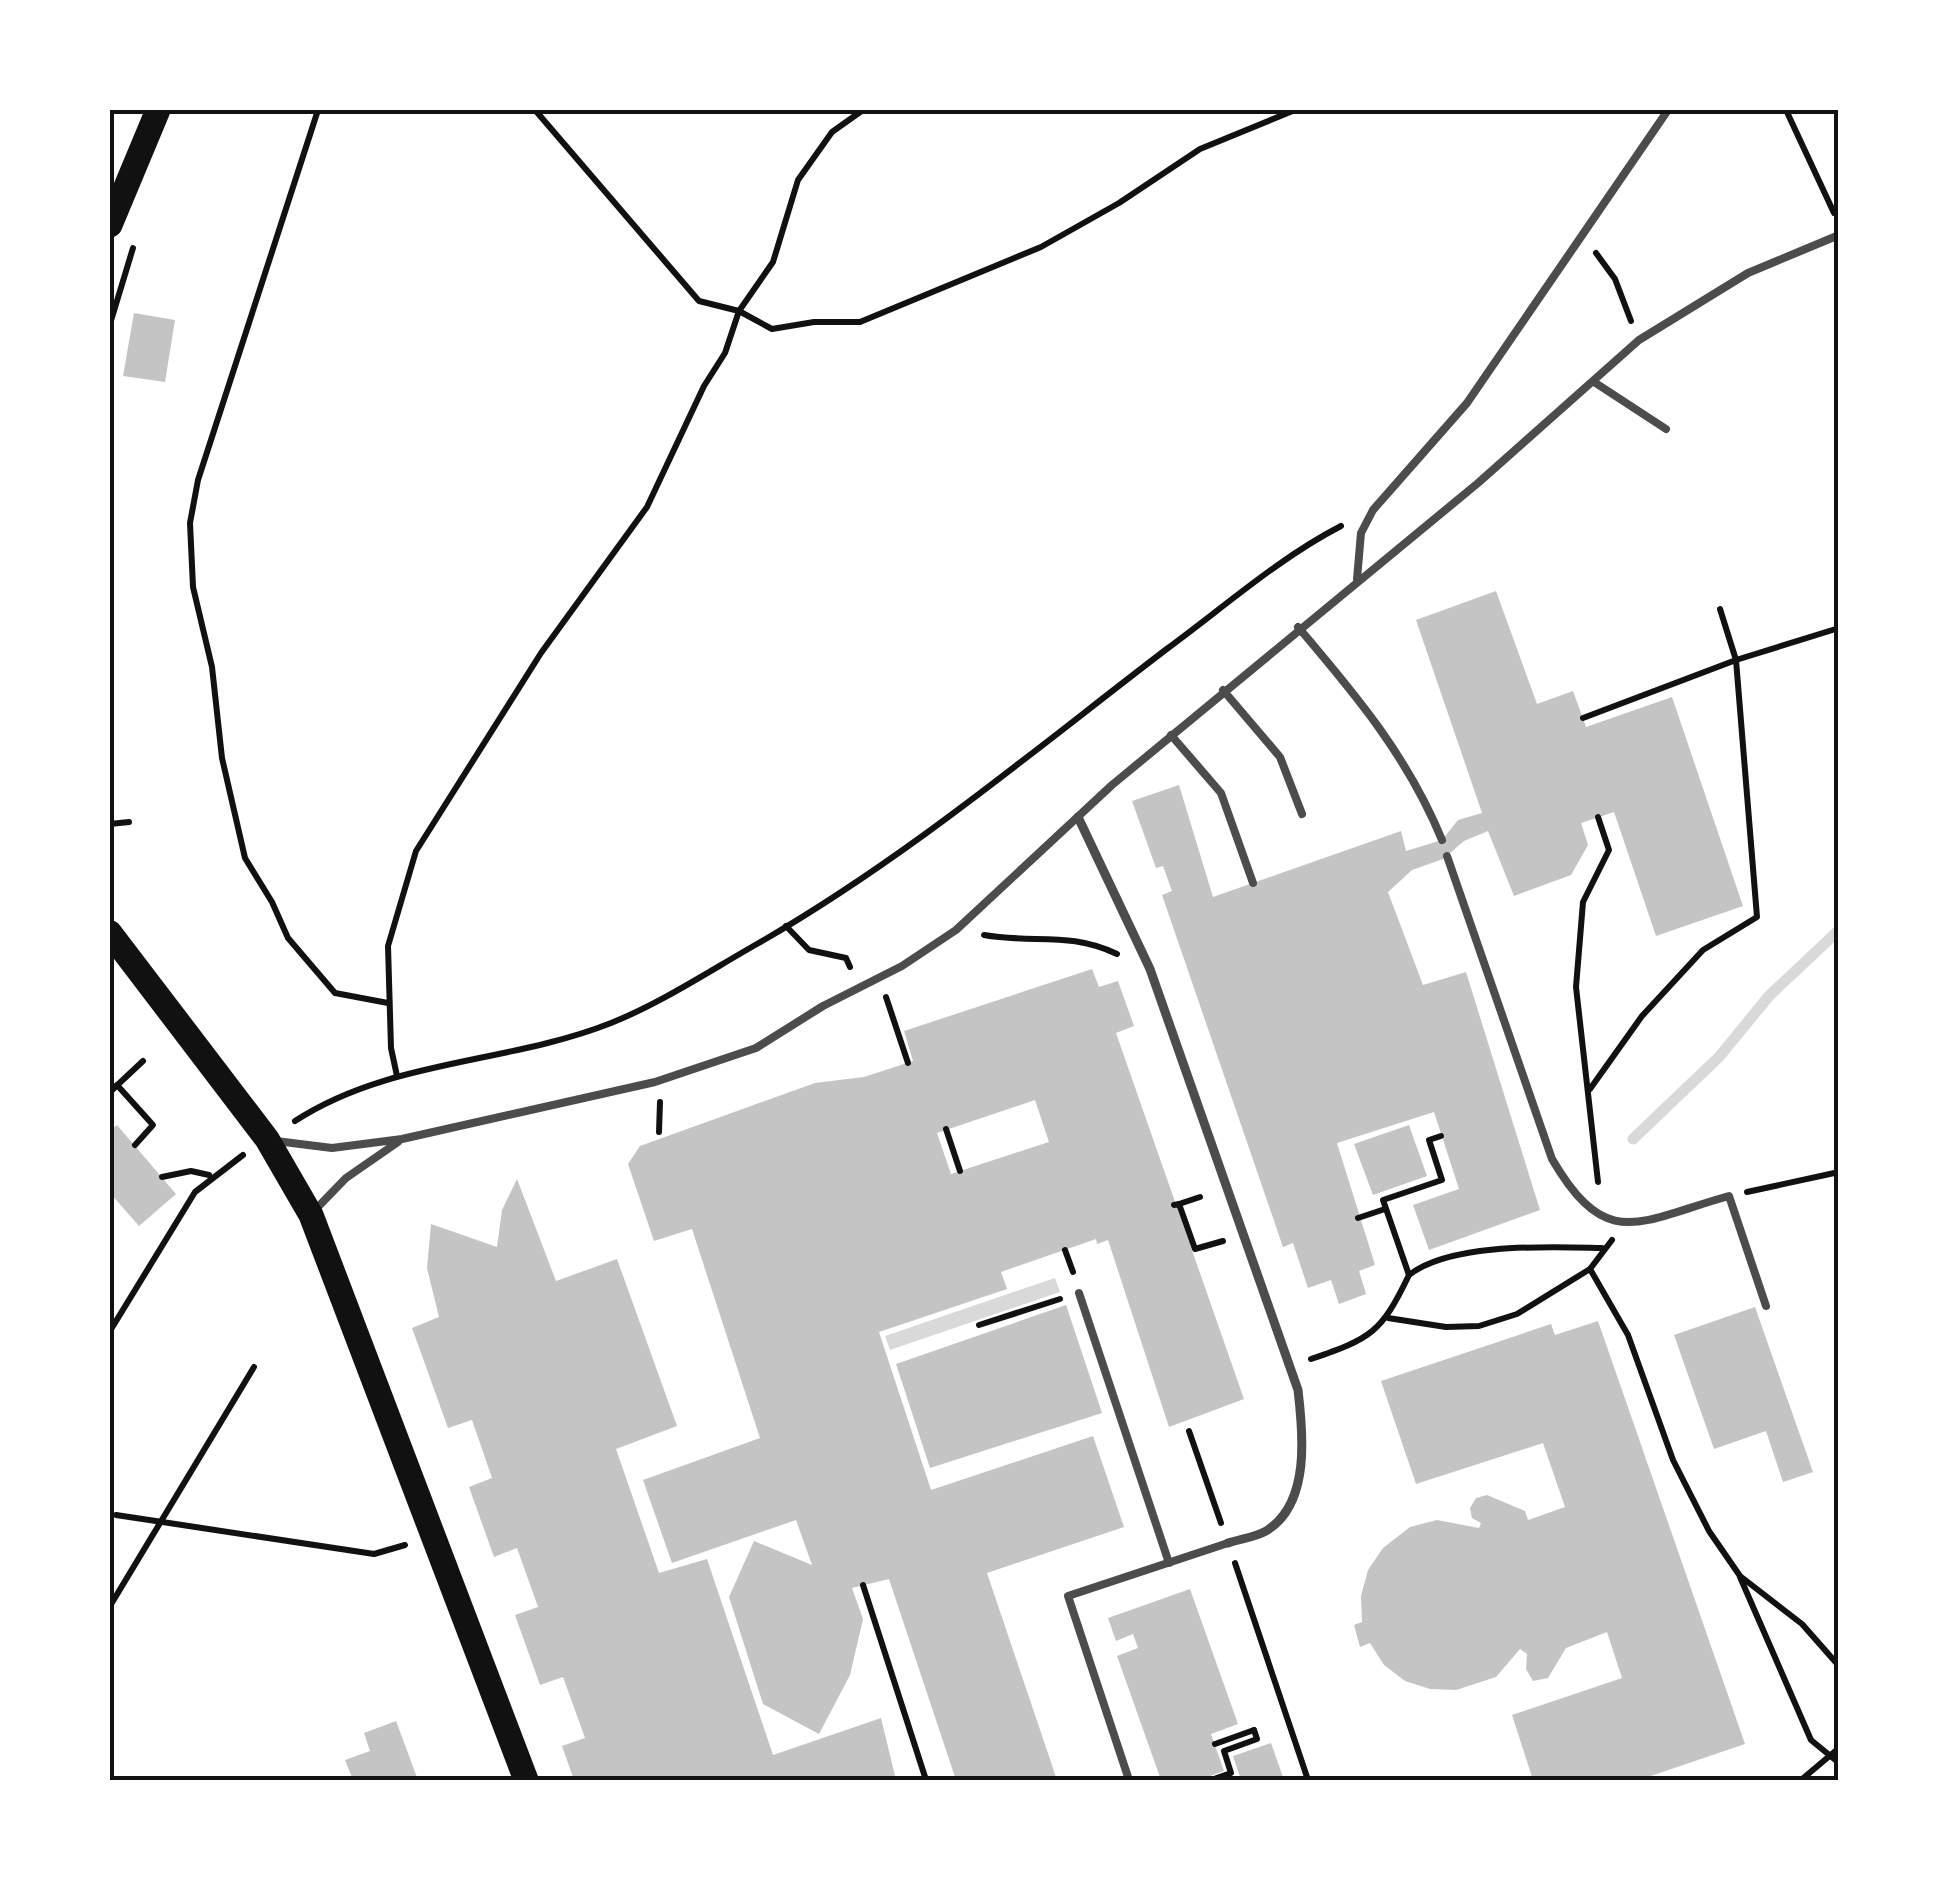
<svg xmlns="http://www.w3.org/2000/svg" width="1949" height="1890" font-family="Commissioner,sans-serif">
  <rect width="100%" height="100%" fill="#fff"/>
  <path fill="#d9d9d9" d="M1055 1278 1060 1292 890 1350 885 1336Z"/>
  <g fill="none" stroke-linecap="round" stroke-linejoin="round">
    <path stroke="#d9d9d9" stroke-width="11" d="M1633 1139 1719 1057 1769 996 1839 930"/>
  </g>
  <g fill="#c4c4c4" fill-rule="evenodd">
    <path d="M134 313 175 320 165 382 123 376Z"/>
    <path d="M1496 591 1537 704 1573 691 1586 727 1672 697 1743 906 1656 936 1614 812 1581 823 1588 845 1571 875 1514 896 1488 831 1464 841 1443 859 1412 870 1388 892 1423 985 1466 972 1540 1210 1429 1250 1413 1205 1459 1189 1434 1112 1337 1143 1375 1265 1359 1271 1366 1294 1339 1304 1331 1280 1308 1288 1293 1243 1283 1247 1162 895 1172 891 1163 866 1156 868 1132 801 1179 785 1213 897 1401 831 1406 851 1442 840 1458 820 1482 813 1416 620Z"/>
    <path d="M1092 969 1099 987 1118 981 1134 1026 1116 1033 1244 1399 1169 1427 1108 1240 1097 1244 1096 1239 1001 1272 1007 1289 879 1332 931 1490 1093 1436 1124 1527 987 1573 1057 1780H956L889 1579 852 1588 863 1619 850 1675 819 1734 763 1704 729 1597 754 1541 812 1565 796 1520 672 1563 643 1480 760 1438 692 1229 654 1241 628 1164 640 1146 815 1083 864 1077 913 1061 904 1031ZM1035 1100 1049 1142 951 1174 937 1133Z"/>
    <path d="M117 1125 176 1194 139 1226 110 1193V1131Z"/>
    <path d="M1409 1125 1427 1176 1373 1195 1354 1144Z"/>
    <path d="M517 1179 556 1281 617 1259 677 1426 616 1449 659 1573 707 1559 773 1755 881 1718 896 1780H574L562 1746 585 1738 563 1677 540 1685 515 1615 538 1607 517 1548 494 1557 469 1487 492 1478 472 1420 448 1428 412 1328 439 1317 427 1268 431 1224 497 1247 502 1210Z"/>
    <path d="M1066 1305 1102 1413 930 1468 896 1364Z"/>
    <path d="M1755 1307 1813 1472 1783 1482 1766 1431 1714 1449 1674 1335Z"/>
    <path d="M1598 1321 1745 1744 1639 1780H1533L1512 1715 1622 1678 1607 1632 1566 1648 1548 1678 1533 1681 1526 1669 1527 1654 1520 1649 1496 1677 1456 1690 1430 1689 1405 1681 1384 1665 1370 1643 1360 1647 1354 1625 1362 1622 1361 1596 1368 1570 1383 1548 1410 1527 1437 1520 1479 1528 1481 1523 1472 1518 1470 1508 1476 1498 1487 1495 1525 1511 1528 1520 1565 1507 1543 1443 1416 1484 1381 1381 1551 1324 1555 1335Z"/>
    <path d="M1190 1589 1238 1724 1211 1734 1224 1771 1199 1780H1161L1117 1656 1138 1648 1133 1634 1116 1641 1108 1618Z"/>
    <path d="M396 1721 418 1780H353L345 1760 370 1751 364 1733Z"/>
    <path d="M1271 1743 1284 1780H1241L1233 1756Z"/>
  </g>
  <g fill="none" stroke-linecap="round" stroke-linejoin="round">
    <g stroke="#111" stroke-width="6">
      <path d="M318 110 198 480 190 523 193 587 212 667 222 758 245 858 272 902 288 938 335 993 388 1003"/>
      <path d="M535 110 699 301 739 311 772 329 814 322H860L1041 247 1119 203 1200 149 1295 110"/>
      <path d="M1786 110 1834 213"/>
      <path d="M1596 253 1615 279 1631 321"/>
      <path d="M110 324 133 248"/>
      <path d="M1583 718 1736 660 1839 628"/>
      <path d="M1598 817 1609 850 1583 902 1576 987 1598 1182"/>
      <path d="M110 824 129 822"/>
      <path d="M786 926 809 950 846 958 850 967"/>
      <path d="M984 935C1034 944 1069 931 1117 954"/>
      <path d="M886 997 908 1063"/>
      <path d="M397 1076 391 1048 388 946 416 851 541 653 647 507 704 386 725 353 739 311 773 262 798 180 832 132 863 110"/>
      <path d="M117 1085 153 1125 135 1145"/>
      <path d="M1590 1089 1642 1016 1703 950 1757 917 1736 660 1720 609"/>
      <path d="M110 1092 143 1061"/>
      <path d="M295 1121C390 1059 508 1064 611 1023 661 1003 711 970 757 944 905 859 1033 751 1168 648 1224 607 1279 558 1341 526"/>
      <path d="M946 1129 960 1171"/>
      <path d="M659 1132 660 1102"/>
      <path d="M162 1177 191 1171 209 1175"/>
      <path d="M1747 1192 1839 1172"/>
      <path d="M1179 1204 1200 1197"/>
      <path d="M1174 1205 1179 1204 1195 1249 1223 1241"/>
      <path d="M1358 1218 1385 1209"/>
      <path d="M1065 1250 1073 1272"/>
      <path d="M1590 1269 1628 1335 1673 1460 1709 1531 1740 1576 1802 1624 1839 1666"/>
      <path d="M1409 1275C1451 1242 1550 1247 1602 1248"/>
      <path d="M1388 1318 1446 1327 1479 1326 1517 1314 1590 1269 1612 1240"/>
      <path d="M979 1325 1060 1299"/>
      <path d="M110 1331 195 1192 243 1155"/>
      <path d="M1311 1359C1372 1338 1381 1333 1409 1275L1383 1200 1442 1180 1429 1140 1441 1136"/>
      <path d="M1189 1431 1221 1523"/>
      <path d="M116 1515 374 1554 405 1545"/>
      <path d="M1235 1563 1308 1780"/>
      <path d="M1740 1577 1811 1740 1839 1763"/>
      <path d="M863 1585 926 1780"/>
      <path d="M110 1606 254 1367"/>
      <path d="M1215 1744 1254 1730"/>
      <path d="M1211 1780 1231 1773 1224 1751 1257 1739 1254 1730"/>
      <path d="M1801 1780 1839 1748"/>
    </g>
    <g stroke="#4c4c4c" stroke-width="8">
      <path d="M1594 382 1666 429"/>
      <path d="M1357 579 1361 533 1373 510 1467 403 1668 110"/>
      <path d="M1298 627C1356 695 1408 757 1442 840"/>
      <path d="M1223 690 1280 757 1302 814"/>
      <path d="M1171 735 1221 793 1253 883"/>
      <path d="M1447 856 1552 1159C1607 1253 1639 1221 1729 1196L1766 1306"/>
      <path d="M276 1141 332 1148 402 1139 655 1082 756 1048 823 1006 902 966 956 930 1112 785 1478 483 1639 340 1748 273 1839 235"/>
      <path d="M313 1212 346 1178 398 1142"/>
      <path d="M1079 1293 1169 1563"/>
      <path d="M1129 1780 1068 1596 1228 1543"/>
    </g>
    <path stroke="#4c4c4c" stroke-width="9" d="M1078 817 1150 969 1298 1390C1303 1432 1311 1504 1266 1531 1256 1537 1240 1539 1228 1543"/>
    <g stroke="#111" stroke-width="25">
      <path d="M110 225 158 110"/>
      <path d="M110 933 267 1139 311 1215 526 1780"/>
    </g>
  </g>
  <rect width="1949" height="1890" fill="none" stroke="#ffffff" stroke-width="225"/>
  <rect x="112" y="112" width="1724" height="1666" fill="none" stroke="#111" stroke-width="4"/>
</svg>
